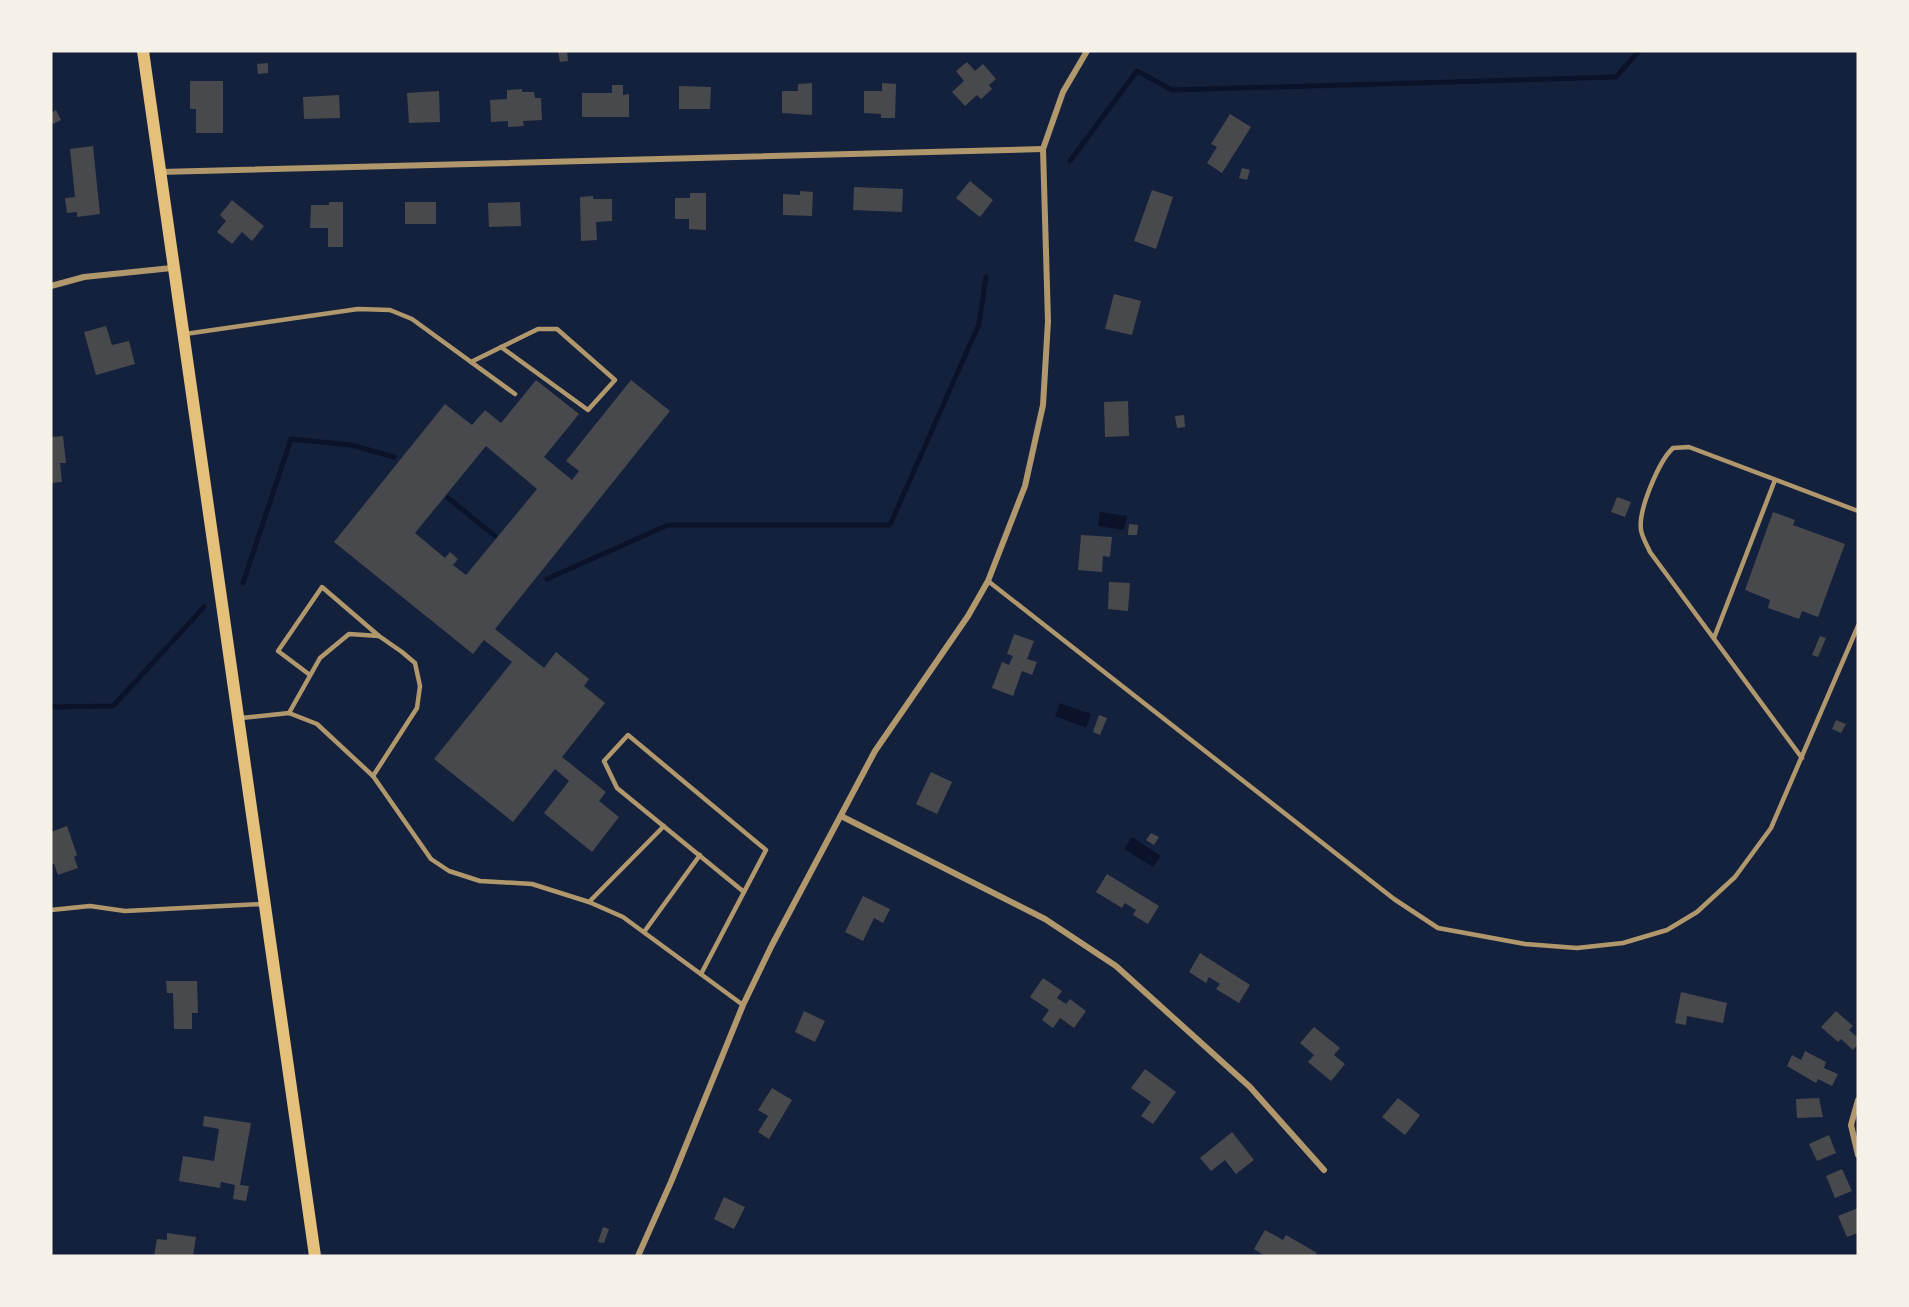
<svg xmlns="http://www.w3.org/2000/svg" width="1909" height="1307" font-family="'Fira Sans Condensed',sans-serif">
  <rect width="100%" height="100%" fill="#14213d"/>
  <g fill="#0b132b">
    <path d="M1100 512 1127 516 1124 530 1098 526Z"/>
    <path d="M1060 703 1091 714 1086 728 1055 716Z"/>
    <path d="M1132 837 1161 856 1153 867 1124 849Z"/>
  </g>
  <g fill="none" stroke-linecap="round" stroke-linejoin="round">
    <g stroke="#0b132b" stroke-width="5">
      <path d="M1070 161 1137 71 1172 90 1616 77 1639 51"/>
      <path d="M448 498 495 536"/>
      <path d="M547 579 668 525H890L979 324 986 277"/>
      <path d="M243 583 291 439 351 445 394 457"/>
      <path d="M51 707 113 706 204 607"/>
    </g>
  </g>
  <g fill="#48494c" fill-rule="evenodd">
    <path d="M558 51H567L568 61 560 62Z"/>
    <path d="M967 62 975 71 983 64 996 79 989 85 992 89 981 99 977 95 965 106 952 92 964 81 956 71Z"/>
    <path d="M268 63V73L258 74 257 64Z"/>
    <path d="M190 81H223V133H196V109H190Z"/>
    <path d="M812 83V115L782 113V91H798V84Z"/>
    <path d="M882 83 896 84 895 118H881V114L864 113V91H882Z"/>
    <path d="M612 85H623V95L629 94V117H582V93H612Z"/>
    <path d="M679 86 711 87 710 109H679Z"/>
    <path d="M522 89V92H534L535 98H541L542 120 523 121 524 126 508 127V121L491 122 490 100 507 99V90Z"/>
    <path d="M439 91 440 122 409 123 407 93Z"/>
    <path d="M339 95 340 118 304 119 303 97Z"/>
    <path d="M56 110 61 120 51 125V113Z"/>
    <path d="M1230 114 1251 127 1222 173 1207 163 1217 147 1211 144Z"/>
    <path d="M93 146 100 214 77 217V212L67 213 65 198 75 197 70 149Z"/>
    <path d="M1242 168 1250 170 1247 180 1239 178Z"/>
    <path d="M970 181 993 200 980 217 956 198Z"/>
    <path d="M854 187 903 189 902 212 853 210Z"/>
    <path d="M1152 190 1173 197 1156 249 1134 241Z"/>
    <path d="M800 191 813 192 812 216 783 215V194L800 195Z"/>
    <path d="M690 193H706V230L689 229V219H675V198H690Z"/>
    <path d="M593 196V199H612V221L596 222 597 240 581 241 580 197Z"/>
    <path d="M232 200 264 226 252 241 242 232 232 244 217 232 226 221 220 215Z"/>
    <path d="M329 202H343V247H328V228H310L311 205H329Z"/>
    <rect x="405" y="202" width="31" height="22"/>
    <path d="M520 202 521 226 489 227 488 203Z"/>
    <path d="M1114 294 1141 301 1132 335 1105 329Z"/>
    <path d="M106 326 112 345 129 341 135 364 96 375 84 332Z"/>
    <path d="M536 380 579 414 544 457 572 480 579 471 566 461 631 380 670 411 495 629 544 668 556 652 589 679 584 686 605 703 562 757 606 792 599 801 619 817 592 852 544 813 569 781 555 769 513 822 434 759 512 662 484 640 473 654 334 542 445 404 472 425 485 410 501 423ZM486 446 537 489 466 575 453 565 458 559 450 552 445 558 415 533Z"/>
    <path d="M1128 401 1129 436 1105 437 1104 402Z"/>
    <path d="M1184 415 1185 427 1177 428 1175 416Z"/>
    <path d="M63 436 66 463H60L62 482 51 483V437Z"/>
    <path d="M1617 497 1631 502 1625 517 1611 512Z"/>
    <path d="M1773 512 1795 520 1793 525 1845 544 1818 617 1802 611 1799 619 1768 608 1770 600 1745 590Z"/>
    <path d="M1129 524 1138 525 1137 535H1128Z"/>
    <path d="M1081 535 1112 537 1110 557 1103 556 1102 572 1078 570Z"/>
    <path d="M1109 582 1130 583 1128 611 1108 609Z"/>
    <path d="M1014 634 1034 641 1027 659 1037 662 1032 675 1022 671 1013 696 992 688 1002 662 1009 665 1013 656 1007 654Z"/>
    <path d="M1820 636 1826 638 1818 657 1812 655Z"/>
    <path d="M1099 715 1107 718 1100 735 1093 732Z"/>
    <path d="M1836 720 1846 724 1841 733 1832 729Z"/>
    <path d="M931 772 952 782 937 814 916 804Z"/>
    <path d="M67 826 77 855 74 857 78 868 58 875 54 864H51V832Z"/>
    <path d="M1151 833 1159 837 1154 845 1146 840Z"/>
    <path d="M1107 874 1159 906 1148 924 1133 915 1136 910 1125 903 1122 908 1096 892Z"/>
    <path d="M863 896 890 909 883 923 874 918 863 941 845 932Z"/>
    <path d="M1200 953 1250 985 1239 1003 1216 989 1220 984 1209 977 1206 983 1189 972Z"/>
    <path d="M1043 978 1062 991 1057 998 1066 1004 1070 999 1086 1011 1074 1028 1060 1018 1053 1028 1042 1020 1049 1010 1030 997Z"/>
    <path d="M166 981H197L198 1013H192V1029H174L173 993H167Z"/>
    <path d="M1681 992 1727 1003 1723 1023 1687 1016 1686 1025 1675 1023Z"/>
    <path d="M804 1011 825 1021 815 1042 795 1032Z"/>
    <path d="M1836 1011 1853 1026 1849 1030 1858 1038V1044L1853 1050 1841 1039 1838 1042 1821 1027Z"/>
    <path d="M1314 1027 1340 1048 1334 1055 1345 1064 1331 1081 1308 1062 1314 1055 1300 1043Z"/>
    <path d="M1805 1051 1826 1062 1824 1068 1838 1074 1832 1086 1818 1079 1816 1083 1787 1066 1792 1055 1801 1060Z"/>
    <path d="M1145 1069 1176 1092 1153 1124 1141 1116 1151 1102 1131 1088Z"/>
    <path d="M772 1088 792 1100 769 1139 758 1132 768 1116 758 1110Z"/>
    <path d="M1398 1098 1420 1115 1405 1135 1382 1117Z"/>
    <path d="M1819 1098 1823 1117 1797 1118 1796 1099Z"/>
    <path d="M204 1116 251 1123 240 1185 249 1186 246 1201 233 1199 235 1185 221 1182 220 1188 179 1181 183 1156 214 1161 219 1129 203 1126Z"/>
    <path d="M1232 1132 1254 1160 1236 1174 1225 1160 1211 1171 1200 1158Z"/>
    <path d="M1829 1135 1836 1153 1817 1161 1809 1144Z"/>
    <path d="M1842 1169 1852 1191 1835 1198 1826 1176Z"/>
    <path d="M724 1197 745 1207 734 1229 714 1219Z"/>
    <path d="M1858 1208V1233L1847 1237 1838 1216Z"/>
    <path d="M603 1227 609 1229 604 1243 598 1242Z"/>
    <path d="M1265 1230 1283 1240 1286 1235 1317 1253 1315 1256H1265L1254 1249Z"/>
    <path d="M167 1233 196 1237 193 1256H154L157 1239 167 1240Z"/>
  </g>
  <g fill="none" stroke-linecap="round" stroke-linejoin="round">
    <g stroke="#b1986c" stroke-width="4.5">
      <path d="M185 334 358 309 390 310 412 319 515 394"/>
      <path d="M471 362 538 329H557L615 380 588 410 501 347"/>
      <path d="M988 581 1394 899 1438 928 1525 944 1577 948 1623 943 1667 930 1697 912 1735 877 1771 828 1858 626"/>
      <path d="M1714 638 1775 480"/>
      <path d="M310 675 278 651 322 587 379 636"/>
      <path d="M289 713 320 658 349 634 379 636 402 652 415 663 420 686 417 708 373 776"/>
      <path d="M241 718 289 713 317 724 373 776 431 859 449 871 480 881 532 884 589 902 623 917 743 1005"/>
      <path d="M1802 758 1650 552C1647 545 1642 537 1641 530 1638 510 1659 461 1673 448L1689 447 1858 511"/>
      <path d="M589 902 664 826"/>
      <path d="M51 910 90 906 125 911 262 904"/>
      <path d="M644 932 700 855"/>
      <path d="M701 974 766 850 628 735 604 761 617 788 744 892"/>
    </g>
    <g stroke="#b1986c" stroke-width="6">
      <path d="M160 172 1043 149"/>
      <path d="M51 286 84 277 172 268"/>
      <path d="M841 816 1045 919 1116 966 1250 1087 1324 1170"/>
      <path d="M1858 1100 1851 1125 1858 1155"/>
      <path d="M638 1256 671 1182 743 1005 772 945 875 751 968 616 988 581 1025 486 1043 405 1048 321 1043 149 1063 92 1087 51"/>
    </g>
    <path stroke="#e5c07b" stroke-width="12" d="M143 51 315 1256"/>
  </g>
  <rect width="1909" height="1307" fill="none" stroke="#f6f1e7" stroke-width="105"/>
</svg>
